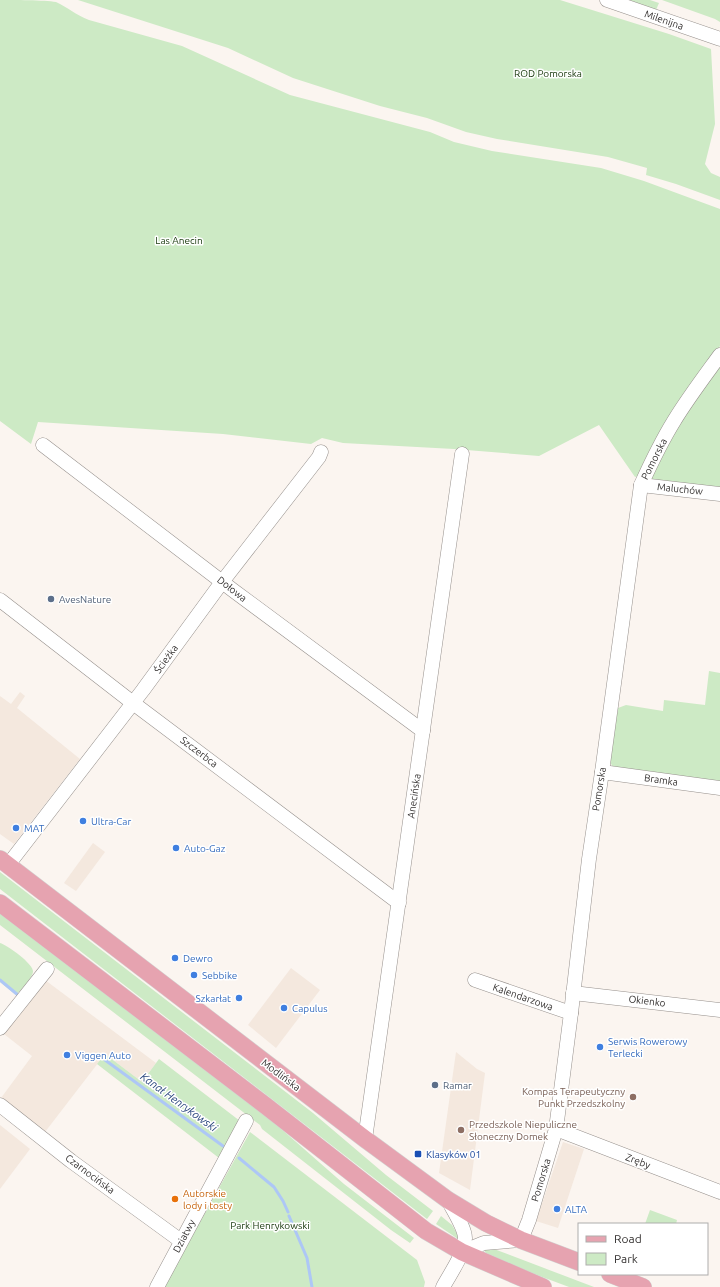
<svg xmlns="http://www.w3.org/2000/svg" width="720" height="1287" font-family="Ubuntu,sans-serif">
  <rect width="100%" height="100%" fill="#fbf5f0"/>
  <g fill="#f4e8de">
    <path d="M20 692 25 696 17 708 80 759 14 844 0 834V696L11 704Z"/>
    <path d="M93 843 105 852 76 891 64 883Z"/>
    <path d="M291 968 320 990 276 1048 248 1025Z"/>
    <path d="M45 980 156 1063 142 1082 105 1054 45 1132 1 1098 32 1056 4 1034Z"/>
    <path d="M456 1052 477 1069 485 1073 470 1190 439 1173Z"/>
    <path d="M0 1125 30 1149 0 1189Z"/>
    <path d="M563 1142 584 1149 558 1228 536 1221Z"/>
  </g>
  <g fill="#cdeac5">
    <path d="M0 0C14 0 44 0 56 2 67 7 76 15 89 20L182 46 290 95 430 132 454 142 492 151 601 168 644 181 720 209V346L668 423 641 475 635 477 599 425 539 456 454 449 343 443 322 438 311 444 223 434 38 422 31 444 0 421Z"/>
    <path d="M78 0H560L669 34 711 49 715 124 705 164 711 173 720 177V200L676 184 646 175 647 168 608 157 497 139 466 132 427 118 380 106 293 78 228 48Z"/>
    <path d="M629 0H650L659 3 656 10Z"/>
    <path d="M662 0H720V22L715 19Z"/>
    <path d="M720 365V488L648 480 673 430Z"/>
    <path d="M709 671 720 673V782L613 767 610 762 618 708 626 705 663 711 664 700 705 705Z"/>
    <path d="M0 872 313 1113 386 1175 433 1211 427 1219 0 889Z"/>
    <path d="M0 912 227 1086 279 1127 344 1184 414 1238 410 1243 391 1230 262 1129 260 1125 0 925Z"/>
    <path d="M0 943C7 945 34 964 33 972 32 978 21 990 16 995L0 982Z"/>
    <path d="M105 1054 142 1082 159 1059 240 1121 219 1158 97 1064Z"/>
    <path d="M250 1132 417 1260 425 1282 424 1287H164Z"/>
    <path d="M650 1210 677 1220 676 1224H645Z"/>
    <path d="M441 1216 452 1225 459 1237 458 1239 436 1224Z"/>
    <path d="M486 1249H494L594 1287H569L521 1269 486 1253 484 1250Z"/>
  </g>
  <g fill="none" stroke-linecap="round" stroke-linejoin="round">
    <g stroke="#adc7f6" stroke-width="3">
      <path d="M0 980 18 995"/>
      <path d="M105 1060 223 1146"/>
      <path d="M239 1158 274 1187 283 1201 288 1212"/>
      <path d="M289 1216 307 1258 312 1287"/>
    </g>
    <g stroke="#96908c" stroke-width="15">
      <g id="minor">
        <path d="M607 0 720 39"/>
        <path d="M43 445 234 591 423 731"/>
        <path d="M641 485 720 494"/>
        <path d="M0 600 133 703 399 903"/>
        <path d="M602 772 720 788"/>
        <path d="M8 865 143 690 222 582 319 457 321 452"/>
        <path d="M475 980 571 1013"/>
        <path d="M573 993 720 1010"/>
        <path d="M0 1028 47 969"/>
        <path d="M0 1105 71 1161 181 1241"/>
        <path d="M556 1129 720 1192"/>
        <path d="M365 1139 462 454"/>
        <path d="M462 1252 484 1243 521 1240 529 1220 556 1129 571 1013 589 859 602 772 641 485C651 463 661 442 674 421 688 398 704 377 720 355"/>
        <path d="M157 1287 246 1121"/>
        <path d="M443 1287C451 1272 464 1255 465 1238 465 1228 453 1210 448 1200"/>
      </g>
    </g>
    <g stroke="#d2d2d1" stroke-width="18">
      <g id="major">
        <path d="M0 859 365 1139 448 1200 486 1223 521 1240 579 1262"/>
        <path d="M0 903 266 1106 426 1231 462 1252 543 1287"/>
        <path d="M610 1274 643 1287"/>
      </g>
    </g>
    <use href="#minor" stroke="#fff" stroke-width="14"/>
    <use href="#major" stroke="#e6a3b0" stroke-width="17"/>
  </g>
  <g fill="#5c6f8a" stroke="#fff" stroke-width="1.5">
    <circle cx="51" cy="599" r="4"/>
    <circle cx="435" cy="1085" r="4"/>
  </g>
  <g fill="#3f7fe0" stroke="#fff" stroke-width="1.5">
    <circle cx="83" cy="821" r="4"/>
    <circle cx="16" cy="828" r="4"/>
    <circle cx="176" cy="848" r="4"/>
    <circle cx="175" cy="958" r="4"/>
    <circle cx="194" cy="975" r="4"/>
    <circle cx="239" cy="998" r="4"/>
    <circle cx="284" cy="1008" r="4"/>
    <circle cx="600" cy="1047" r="4"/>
    <circle cx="67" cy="1055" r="4"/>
    <circle cx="557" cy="1209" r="4"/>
  </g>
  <g fill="#8d6e63" stroke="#fff" stroke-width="1.5">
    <circle cx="633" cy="1097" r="4"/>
    <circle cx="461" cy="1130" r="4"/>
  </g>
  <rect fill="#1a4fb4" stroke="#fff" stroke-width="1.5" x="414" y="1150" width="8" height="8" rx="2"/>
  <circle fill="#e8710a" stroke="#fff" stroke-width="1.5" cx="175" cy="1199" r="4"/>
  <g text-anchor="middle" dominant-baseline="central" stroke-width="3" stroke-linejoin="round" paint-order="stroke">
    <g font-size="10" fill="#343130" stroke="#fff">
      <text transform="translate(664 20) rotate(19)">Milenijna</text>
      <text transform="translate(654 459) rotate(-63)">Pomorska</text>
      <text transform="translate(680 489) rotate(6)">Maluchów</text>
      <text transform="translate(232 589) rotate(38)">Dołowa</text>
      <text transform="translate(166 659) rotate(-54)">Ścieżka</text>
      <text transform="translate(199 752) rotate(37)">Szczerbca</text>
      <text transform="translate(661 780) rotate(8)">Bramka</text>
      <text transform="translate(599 789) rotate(-81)">Pomorska</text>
      <text transform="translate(414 796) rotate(-82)">Anecińska</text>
      <text transform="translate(523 997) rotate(19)">Kalendarzowa</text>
      <text transform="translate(647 1001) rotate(7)">Okienko</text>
      <text transform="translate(281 1075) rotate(37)">Modlińska</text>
      <text transform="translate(638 1161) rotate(21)">Zręby</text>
      <text transform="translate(90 1174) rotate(37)">Czarnocińska</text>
      <text transform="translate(541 1180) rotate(-73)">Pomorska</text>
      <text transform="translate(184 1236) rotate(-62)">Dziatwy</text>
    </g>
    <g font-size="10" fill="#153609" stroke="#fff">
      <text x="548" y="73">ROD Pomorska</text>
      <text x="179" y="240">Las Anecin</text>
      <text x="270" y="1225">Park Henrykowski</text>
    </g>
    <g font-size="10" fill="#4e5e75" stroke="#fff" text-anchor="start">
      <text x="59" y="599">AvesNature</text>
      <text x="443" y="1085">Ramar</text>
    </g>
    <g font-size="10" fill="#366cbe" stroke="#fff" text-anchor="start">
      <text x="91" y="821">Ultra-Car</text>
      <text x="24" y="828">MAT</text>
      <text x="184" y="848">Auto-Gaz</text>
      <text x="183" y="958">Dewro</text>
      <text x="202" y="975">Sebbike</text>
      <text x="231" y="998" text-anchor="end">Szkarłat</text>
      <text x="292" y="1008">Capulus</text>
      <text x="608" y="1041">Serwis Rowerowy<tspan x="608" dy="12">Terlecki</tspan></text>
      <text x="75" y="1055">Viggen Auto</text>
      <text x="565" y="1209">ALTA</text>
    </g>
    <g font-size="10" fill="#785e54" stroke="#fff" text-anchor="end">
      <text x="625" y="1091">Kompas Terapeutyczny<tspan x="625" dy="12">Punkt Przedszkolny</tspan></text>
      <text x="469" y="1124" text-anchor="start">Przedszkole Niepuliczne<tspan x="469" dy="12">Słoneczny Domek</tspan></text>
    </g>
    <g font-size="10" fill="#164399" stroke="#fff" text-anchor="start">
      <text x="426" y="1154">Klasyków 01</text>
    </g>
    <g font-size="10" fill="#c56008" stroke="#fff" text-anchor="start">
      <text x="183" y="1193">Autorskie<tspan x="183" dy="12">lody i tosty</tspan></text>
    </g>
    <g font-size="11" font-style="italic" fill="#25427b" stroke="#fff">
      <text transform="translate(179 1102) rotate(36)">Kanał Henrykowski</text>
    </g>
  </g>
  <rect x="578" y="1223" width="130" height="52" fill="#ffffff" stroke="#aeadac"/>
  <rect x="586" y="1236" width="20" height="6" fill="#e6a3b0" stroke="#aeadac"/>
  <text x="614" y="1243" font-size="12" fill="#343130">Road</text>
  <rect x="586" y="1253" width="20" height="12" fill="#cdeac5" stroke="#aeadac"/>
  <text x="614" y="1263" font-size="12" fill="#343130">Park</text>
</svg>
